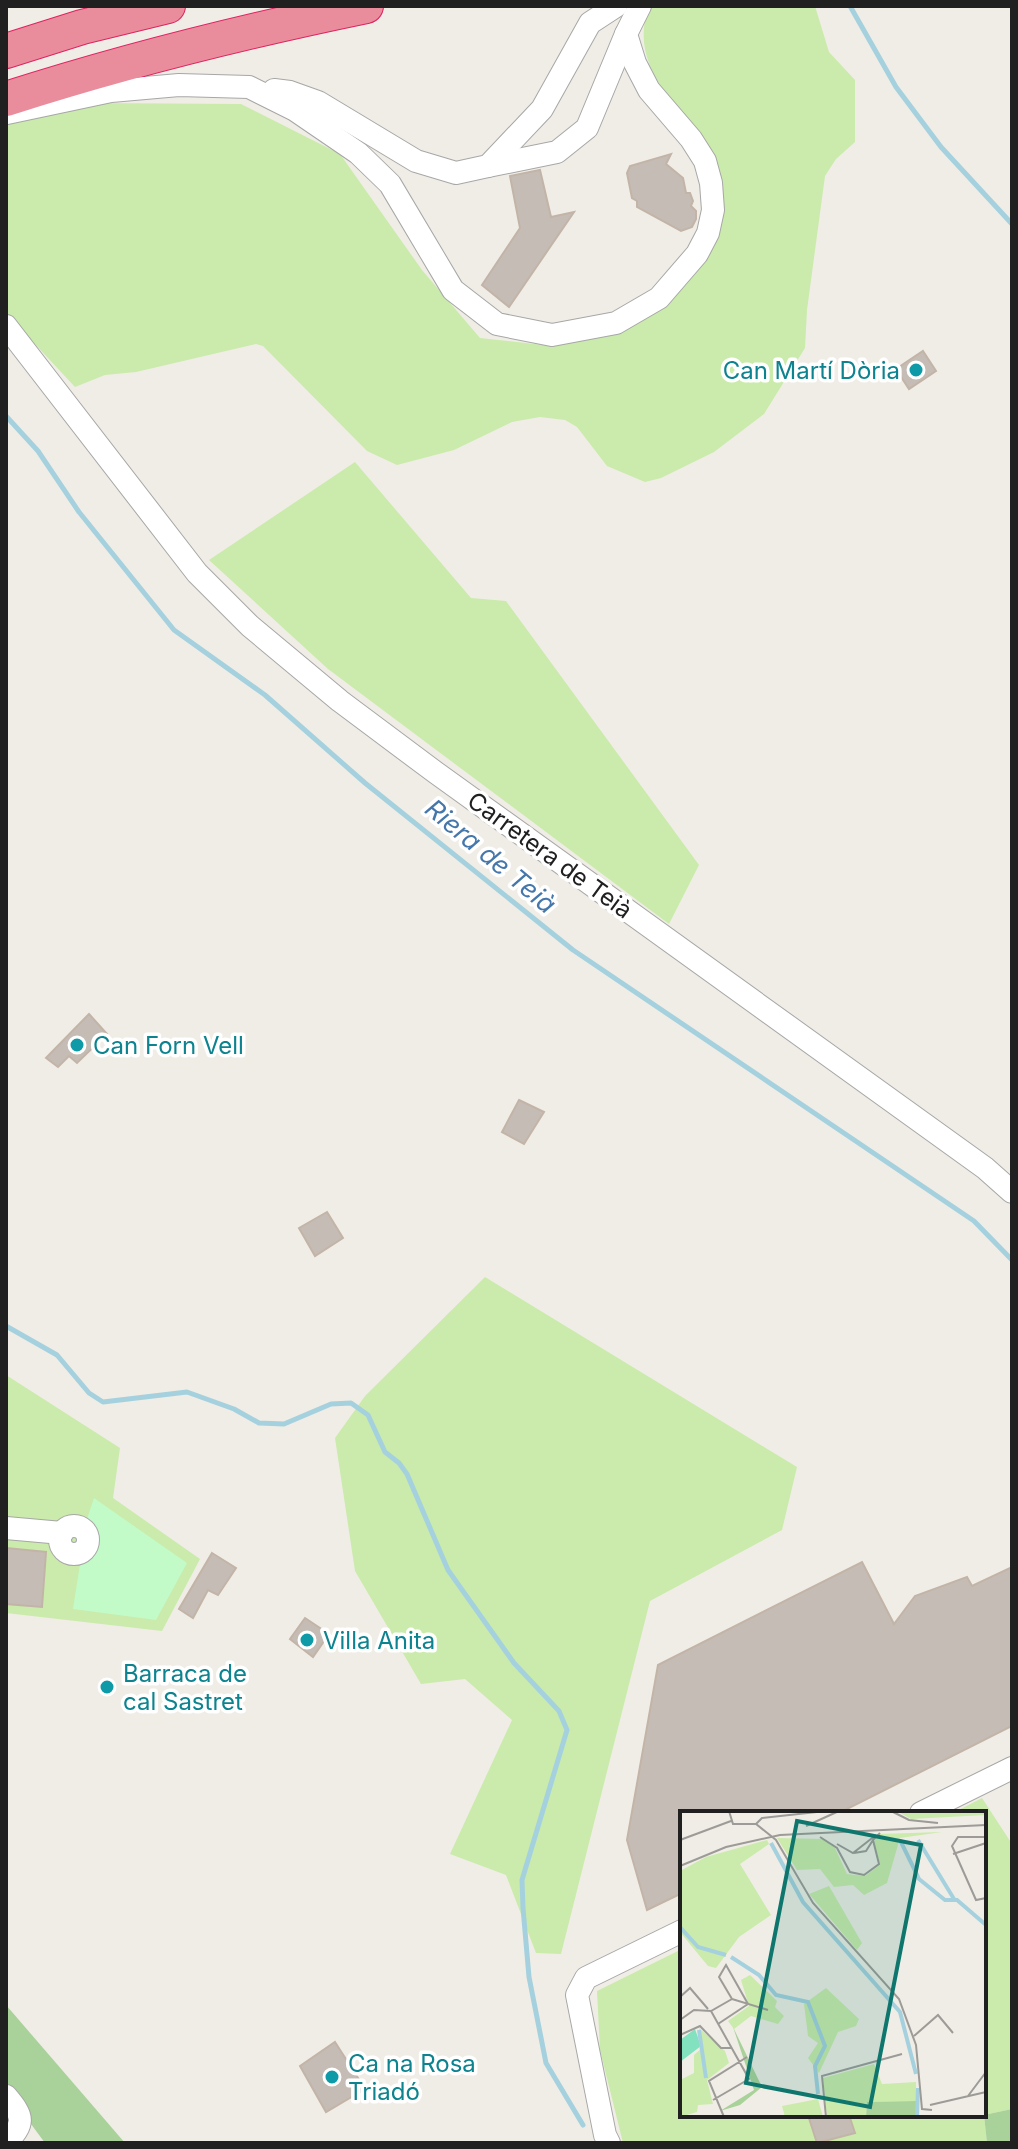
<svg xmlns="http://www.w3.org/2000/svg" width="1018" height="2149" font-family="Inter,sans-serif">
  <rect width="100%" height="100%" fill="#f0ede6"/>
  <g fill="#caebab">
    <path d="M649 6H815L829 52 855 80V142L836 159 825 176 807 310 805 348 764 414 714 452 661 478 645 482 607 466 577 427 565 420 540 417 512 422 454 450 397 465 367 451 263 346 256 344 136 372 105 375 75 387 6 313V125L90 103 241 104 340 154 422 270 480 338 543 345 623 328 702 262 706 143C673 101 628 63 649 6Z"/>
    <path d="M355 462 471 598 506 601 699 865 669 924 328 669 209 560Z"/>
    <path d="M485 1277 797 1467 782 1530 650 1601 561 1954 536 1953 506 1875 450 1854 512 1720 465 1679 421 1684 355 1571 335 1438 365 1396Z"/>
    <path d="M6 1375 120 1448 113 1498 200 1559 162 1631 6 1613Z"/>
    <path d="M982 1798 1012 1844V2109L984 2115 987 2143H623L600 2050 597 1991 682 1949V2115H984V1813H953Z"/>
  </g>
  <g fill="#a9d19a">
    <path d="M6 2005 125 2143H45L6 2090Z"/>
    <path d="M1012 2109V2143H987L984 2115Z"/>
  </g>
  <path fill="#c2fbc8" d="M94 1498 187 1563 156 1620 73 1609 80 1564 96 1550V1530L87 1519Z"/>
  <g fill="none" stroke-linecap="round" stroke-linejoin="round">
    <g stroke="#a5d1df" stroke-width="5">
      <path d="M850 6 896 87 941 147 1012 224"/>
      <path d="M6 416 38 451 79 512 174 630 265 695 365 783 573 950 974 1221 1012 1260"/>
      <path d="M6 1326 57 1355 89 1393 103 1402 187 1392 234 1409 259 1423 284 1424 331 1404 351 1403 368 1415 385 1452 399 1463 407 1474 448 1570 514 1663 559 1711 567 1730 522 1880 523 1908 529 1977 546 2063 583 2125"/>
    </g>
  </g>
  <g fill="#c5bdb5" stroke="#c3b4a8" stroke-width="2">
    <path d="M671 154 666 164 683 178 686 193H690L693 201 691 206 696 211V219L692 227 681 231 637 207V201L632 198 627 173 630 166Z"/>
    <path d="M540 170 551 217 574 212 509 307 482 285 520 228 510 176Z"/>
    <path d="M923 351 936 371 909 389 896 369Z"/>
    <path d="M89 1014 107 1034 77 1063 69 1056 58 1067 46 1058Z"/>
    <path d="M519 1100 544 1112 524 1144 502 1132Z"/>
    <path d="M327 1212 343 1238 315 1256 299 1228Z"/>
    <path d="M6 1548 46 1552 42 1607 6 1604Z"/>
    <path d="M212 1553 236 1568 218 1595 208 1590 193 1618 179 1609Z"/>
    <path d="M862 1562 894 1624 915 1596 967 1577 972 1586 1012 1567V1726L839 1813H682V1893L647 1910 627 1840 658 1665Z"/>
    <path d="M305 1618 329 1634 313 1657 290 1639Z"/>
    <path d="M335 2042 365 2089 326 2112 300 2066Z"/>
    <path d="M808 2115H849L855 2133 817 2143Z"/>
  </g>
  <g fill="none" stroke-linecap="round" stroke-linejoin="round">
    <g stroke="#a7a7a7" stroke-width="24">
      <g id="minor">
        <path d="M274 90 290 92 318 102 416 161 456 173 488 166 542 109 590 23 616 6"/>
        <path d="M7 113 111 91 179 85 249 87 295 110 358 153 390 184 453 290 497 324 552 335 616 323 659 298 697 254 708 233 713 210 711 183 705 161 691 139 649 90 635 63 626 34 640 6"/>
        <path d="M488 166 557 152 587 128 626 34"/>
        <path d="M6 326 197 573 250 626 340 701 435 772 985 1168 1012 1192"/>
        <circle cx="74" cy="1540" r="14"/>
        <path d="M6 1528 62 1533"/>
        <path d="M921 1813 1012 1768"/>
        <path d="M6 2096C24 2117 25 2123 6 2143"/>
        <path d="M609 2143 605 2135 577 1995 586 1978 682 1931"/>
      </g>
    </g>
    <g stroke="#e02260" stroke-width="36">
      <g id="highway">
        <path d="M6 51 82 27 168 6"/>
        <path d="M6 99C124 61 245 31 366 6"/>
      </g>
    </g>
    <use href="#minor" stroke="#fff" stroke-width="22"/>
    <use href="#highway" stroke="#e98c9c" stroke-width="34"/>
  </g>
  <g fill="#0f9aa8" stroke="#fff" stroke-width="3">
    <circle cx="916" cy="370" r="8"/>
    <circle cx="77" cy="1045" r="8"/>
    <circle cx="307" cy="1640" r="8"/>
    <circle cx="107" cy="1687" r="8"/>
    <circle cx="332" cy="2077" r="8"/>
  </g>
  <g text-anchor="middle" dominant-baseline="central" stroke-width="7" stroke-linejoin="round" paint-order="stroke">
    <g font-size="24" fill="#0d838f" stroke="#fff" text-anchor="start">
      <text x="900" y="370" text-anchor="end">Can Martí Dòria</text>
      <text x="93" y="1045">Can Forn Vell</text>
      <text x="323" y="1640">Villa Anita</text>
      <text x="123" y="1673">Barraca de<tspan x="123" dy="28">cal Sastret</tspan></text>
      <text x="348" y="2063">Ca na Rosa<tspan x="348" dy="28">Triadó</tspan></text>
    </g>
    <g font-size="24" fill="#202020" stroke="#fff">
      <text transform="translate(550 855) rotate(36)">Carretera de Teià</text>
    </g>
    <g font-size="26" font-style="italic" fill="#4677aa" stroke="#fff">
      <text transform="translate(491 856) rotate(40)">Riera de Teià</text>
    </g>
  </g>
  <g transform="translate(680 1811)">
    <rect width="306" height="306" fill="#f0ede6"/>
    <path d="M217 0H306V4L231 8ZM262 21 220 27 207 72 184 84 173 74 154 76 140 58 117 59 97 27 144 28 155 37 167 63 185 65 200 54 194 31 198 23ZM87 29 89 33 60 53 91 104 59 126 36 157 28 155 0 121V60L26 46ZM149 75 182 132 177 139 129 83ZM70 164 97 190 95 196 104 205 98 213 71 205 54 218 48 210 69 195 61 169ZM146 177 179 208 176 215 158 221 139 262 128 247 138 232 128 225 124 193ZM19 217 45 240 49 252 27 269 33 293 18 294 17 301 0 306V269L14 262V244L23 236ZM194 253 202 273 236 271V290L187 291 186 306H147L143 267ZM138 288 143 306H105L102 295Z" fill="#caebab"/>
    <path d="M53 216 82 276 60 294 40 300 74 279ZM236 290V306H186L187 291Z" fill="#a9d19a"/>
    <path d="M15 218 21 235 0 251V229Z" fill="#82e1be"/>
    <path fill="none" stroke="#a5d1df" stroke-width="4" d="M220 29 239 68 265 89H277L306 114M238 29 274 88M91 32 123 91 220 201 236 263M0 116 18 136 46 144M51 146 79 164 96 184 128 191 145 235 135 255 138 283M19 219 26 267M237 306 238 277"/>
    <path fill="none" stroke="#9d9b97" stroke-width="2" d="M49 0 53 13H76L96 29 133 92 219 188 236 234 242 298 252 299M211 0 229 9 258 12M76 13 82 7 146 0M126 15 159 0M140 26 157 37 170 61 184 64 199 53 193 29 200 22M306 26H278L272 35 296 89 306 87M0 29 51 10M157 33 173 42 196 24M174 42 186 40 193 29M273 43 306 32M0 55 46 36 100 24 306 14M0 186 10 177 28 198M52 188 88 199M31 200 69 268 33 289M0 209 14 199 31 200 52 188M38 213 68 193 46 154 39 166 52 188M0 224 20 215 41 237H51M234 225 258 204 273 222M288 285 306 261M250 294 306 281M44 306 29 270 67 246M146 306 142 265 222 243"/>
    <path fill="#0f766e" fill-opacity="0.15" stroke="#0f766e" stroke-width="4" d="M117 10 241 34 190 296 66 272Z"/>
    <rect width="306" height="306" fill="none" stroke="#202020" stroke-width="4"/>
  </g>
  <rect width="1018" height="2149" fill="none" stroke="#202020" stroke-width="16"/>
</svg>
